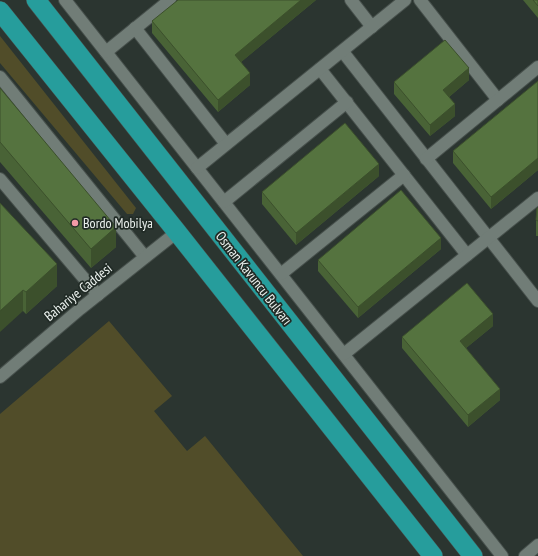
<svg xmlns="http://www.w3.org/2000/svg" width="538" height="556" font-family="'PT Sans Narrow',sans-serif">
  <rect width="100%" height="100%" fill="#2b3530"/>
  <g fill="#514d29">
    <path d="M0 36 136 208 133 214H127L0 63Z"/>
    <path d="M109 321 172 396 154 411 187 451 205 436 303 556H0V414Z"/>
  </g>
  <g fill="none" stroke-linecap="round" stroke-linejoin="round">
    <g stroke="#47504c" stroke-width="14">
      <g id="minor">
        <path d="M65 0 502 556"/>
        <path d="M351 0 372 27"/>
        <path d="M420 0 498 100"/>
        <path d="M135 28 226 144"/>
        <path d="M106 52 170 0"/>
        <path d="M343 52 538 301"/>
        <path d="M320 69 467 255"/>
        <path d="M0 77 145 257"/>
        <path d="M426 159 538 67"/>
        <path d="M197 168 405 0"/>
        <path d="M0 179 98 295"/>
        <path d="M224 202 347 102"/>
        <path d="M281 274 404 175"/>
        <path d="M344 354 538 198"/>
        <path d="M0 377 80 309 177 232"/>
        <path d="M525 556 538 545"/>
      </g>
    </g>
    <g stroke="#47504c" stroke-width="20">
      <g id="trunk">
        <path d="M36 0 473 556"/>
        <path d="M0 11 177 232 433 556"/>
      </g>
    </g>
    <use href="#minor" stroke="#717d77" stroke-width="12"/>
    <use href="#trunk" stroke="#269d9c" stroke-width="19"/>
  </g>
  <g fill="#496336">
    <path d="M316 0 241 62 250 85 218 112 152 33V21Z"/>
    <path d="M523 0H538V18Z"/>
    <path d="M469 80 449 97 455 116 430 136 394 94V82Z"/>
    <path d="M538 81V170L491 209 453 163V151Z"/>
    <path d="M0 88 116 247 91 268 0 162Z"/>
    <path d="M379 176 296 245 262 204V192Z"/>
    <path d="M0 203 57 286 26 314 23 311Z"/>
    <path d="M538 208V236H536V220Z"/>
    <path d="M441 249 358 318 318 271V260Z"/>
    <path d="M493 326 466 348 500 400 468 427 402 348V337Z"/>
  </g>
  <g fill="#3c502c">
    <path d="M301 0H316L235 67V55Z"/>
    <path d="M469 68V80L443 102V90Z"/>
    <path d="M250 73V85L218 112V100Z"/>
    <path d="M455 104V116L430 136V125Z"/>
    <path d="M538 158V170L491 209V197Z"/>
    <path d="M379 164V176L296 245V233Z"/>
    <path d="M116 227V247L91 268V249Z"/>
    <path d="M441 238V249L358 318V307Z"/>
    <path d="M57 264V286L26 314V292Z"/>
    <path d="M23 290V311L0 332V311Z"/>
    <path d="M493 314V326L460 353V341Z"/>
    <path d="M500 389V400L468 427V415Z"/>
  </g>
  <g fill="#55733f" stroke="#3c502c">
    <path d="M178 0H301L235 55 250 73 218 100 152 21Z"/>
    <path d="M533 0H538V6Z"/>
    <path d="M445 40 469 68 443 90 455 104 430 125 394 82Z"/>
    <path d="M538 81V158L491 197 453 151Z"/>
    <path d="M0 88 116 227 91 249 0 142Z"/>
    <path d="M345 123 379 164 296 233 262 192Z"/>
    <path d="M401 190 441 238 358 307 318 260Z"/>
    <path d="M0 203 57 264 26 292 23 290 0 311Z"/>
    <path d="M537 208H538V221L536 220Z"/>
    <path d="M467 283 493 314 460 341 500 389 468 415 402 337Z"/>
  </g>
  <circle fill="#f39aa7" stroke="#212b26" stroke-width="1.5" cx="75" cy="223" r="4"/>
  <g text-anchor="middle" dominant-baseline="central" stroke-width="3.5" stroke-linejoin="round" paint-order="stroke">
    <g font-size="14" fill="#ecf2ef" stroke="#212b26" text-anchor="start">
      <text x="83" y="223">Bordo Mobilya</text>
    </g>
    <g font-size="14" fill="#ecf2ef" stroke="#212b26">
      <text transform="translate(254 278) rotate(52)">Osman Kavuncu Bulvarı</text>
      <text transform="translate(78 292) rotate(-39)">Bahariye Caddesi</text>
    </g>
  </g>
</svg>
